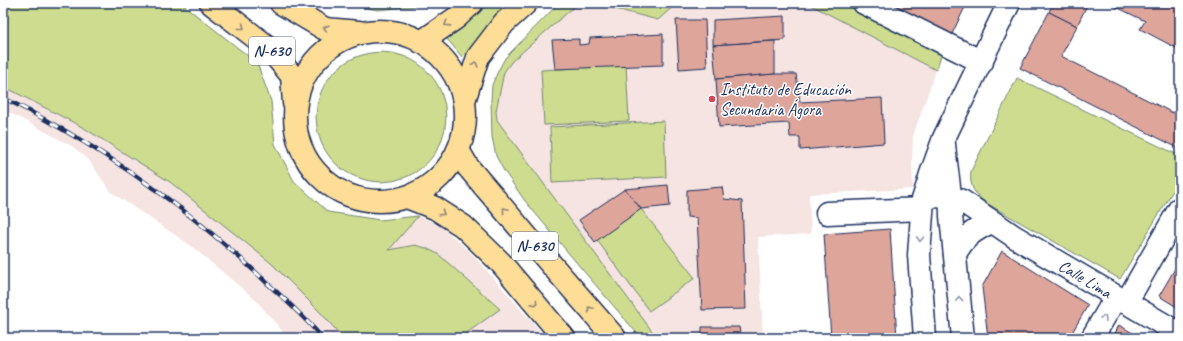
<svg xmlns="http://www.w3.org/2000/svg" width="1183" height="341" font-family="Caveat,sans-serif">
  <rect width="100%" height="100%" fill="#fff"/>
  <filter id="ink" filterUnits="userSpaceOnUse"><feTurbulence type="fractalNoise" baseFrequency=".025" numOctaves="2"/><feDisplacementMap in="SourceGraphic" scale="8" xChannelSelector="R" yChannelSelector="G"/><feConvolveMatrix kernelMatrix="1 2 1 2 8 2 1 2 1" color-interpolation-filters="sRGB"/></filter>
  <g filter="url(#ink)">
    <g fill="#f5e4e1">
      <path d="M590 3 658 20 677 3H806L936 70 913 136 912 165 913 189 809 194 811 234 758 237 763 338H657L497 120 496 111 504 72 512 61 576 5Z"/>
      <path d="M3 86 84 128 170 182 271 263 322 314 354 289 418 216 440 225 473 255 546 338H288L256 300 190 245 111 192 88 159 72 146 3 109Z"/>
    </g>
    <g fill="#cedc8f" stroke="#748676">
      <path d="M3 3H181L257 63 271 101 275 144 294 181 328 212 380 220 418 216 389 250 415 245 426 248 438 254 500 309 460 338H343L322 314 271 263 170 182 84 128 3 86Z"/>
      <path d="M341 3H421L416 6 378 10Z"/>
      <path d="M485 3H518L462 57 447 39Z"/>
      <path d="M559 3H590L576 5 512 61 504 72 496 111 497 120 657 338H641L581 268 525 201 504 171 496 156 492 137 491 101 492 85 498 71 505 58Z"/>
      <path d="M592 3H677L658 20Z"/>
      <path d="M807 3H849L943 50 936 70Z"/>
      <circle cx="381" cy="117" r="65"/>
      <path d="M626 65 629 121 544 125 541 70Z"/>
      <path d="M1017 78 1180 156V179L1120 279 986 203C974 193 969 187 971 171Z"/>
      <path d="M664 121 666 177 552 183 550 127Z"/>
      <path d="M641 209 695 278 649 311 597 240Z"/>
    </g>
    <g fill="#dea59b" stroke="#1b2f5e">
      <path d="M886 3H967L951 36Z"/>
      <path d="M1053 3H1088L1077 26 1049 12Z"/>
      <path d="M1108 3H1177L1180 5V50L1140 29 1145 21Z"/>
      <path d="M1049 12 1077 26 1061 56 1173 113 1180 100V149L1020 68Z"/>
      <path d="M785 16V40L713 45V20Z"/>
      <path d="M676 20H705L707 67 679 69Z"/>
      <path d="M663 34V65L555 69 552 40 579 39V45L589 44 590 38Z"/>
      <path d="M775 41V74L716 79 713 45Z"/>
      <path d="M775 74H796L800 102 882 98 884 143 800 150V137H790L789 123 719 127 716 79Z"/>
      <path d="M668 185 670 206 641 209 625 189Z"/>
      <path d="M722 187 724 199 742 201 746 309 702 310 697 218 687 217V190Z"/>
      <path d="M625 189 641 209 595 242 579 220Z"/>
      <path d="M890 229 897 338H831L824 234Z"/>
      <path d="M1002 251 1088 305 1069 338H988L982 287Z"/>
      <path d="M1180 260V309L1159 296Z"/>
      <path d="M1119 325 1141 338H1113Z"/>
      <path d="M702 327H739L741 338H702Z"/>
    </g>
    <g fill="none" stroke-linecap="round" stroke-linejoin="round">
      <g stroke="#1b2f5e" stroke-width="25">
        <g id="minor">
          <path d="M864 3 982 62"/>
          <path d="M944 144C946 168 951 192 951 216L963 338"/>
          <path d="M923 200 933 196 951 197 962 201 1015 237 1180 334"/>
          <path d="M827 213 922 209"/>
          <path d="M955 254C965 236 973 231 991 222"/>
          <path d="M1126 303 1180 208"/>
          <path d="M925 338 919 255 923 200 931 174 944 138 1009 3"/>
          <path d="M1092 338 1116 297"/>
        </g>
      </g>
      <g stroke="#1b2f5e" stroke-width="25">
        <g id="major">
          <path d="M421 42 456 18 472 3"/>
          <path d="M464 101 478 57 504 23 526 3"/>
        </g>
      </g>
      <g stroke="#1b2f5e" stroke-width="25">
        <g id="highway">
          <path d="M211 3 269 48 292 76 294 103"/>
          <path d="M281 3 325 29 359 32"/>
          <circle cx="380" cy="116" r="85"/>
          <path d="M458 150 468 167 530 240 615 338"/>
          <path d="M407 197 435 208 463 226 501 263 564 338"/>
        </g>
      </g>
      <use href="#minor" stroke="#fff" stroke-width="22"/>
      <use href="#major" stroke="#fedd96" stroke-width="22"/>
      <use href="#highway" stroke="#fedd96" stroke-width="22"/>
      <g stroke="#1b2f5e" stroke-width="4.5">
        <path id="rail" d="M3 98C23 107 42 118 62 129 135 171 203 222 265 281 284 299 305 317 322 338"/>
      </g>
      <use href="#rail" stroke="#fff" stroke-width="3" stroke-dasharray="9" stroke-linecap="butt"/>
    </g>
    <defs><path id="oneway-chevron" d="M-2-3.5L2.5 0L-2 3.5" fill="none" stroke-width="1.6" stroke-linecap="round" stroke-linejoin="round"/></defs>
    <g stroke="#8c867a">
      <use href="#oneway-chevron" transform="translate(447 24) rotate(148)"/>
      <use href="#oneway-chevron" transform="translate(242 27) rotate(38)"/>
      <use href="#oneway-chevron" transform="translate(326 28) rotate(-164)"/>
      <use href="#oneway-chevron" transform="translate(475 64) rotate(-73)"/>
      <use href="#oneway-chevron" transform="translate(505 210) rotate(-130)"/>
      <use href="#oneway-chevron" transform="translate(442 213) rotate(34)"/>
      <use href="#oneway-chevron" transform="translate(535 303) rotate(50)"/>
      <use href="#oneway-chevron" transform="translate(590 309) rotate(-131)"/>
    </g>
    <g stroke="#8d97ae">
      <use href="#oneway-chevron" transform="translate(920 239) rotate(93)"/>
      <use href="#oneway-chevron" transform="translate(959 299) rotate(-96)"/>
      <use href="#oneway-chevron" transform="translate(1104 318) rotate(-59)"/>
    </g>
  </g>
  <circle fill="#d1495b" stroke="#fff" stroke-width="1.5" cx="712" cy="99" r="4"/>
  <g text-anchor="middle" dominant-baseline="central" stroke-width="3" stroke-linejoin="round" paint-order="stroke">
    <g fill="#fff" stroke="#5f6d8e" stroke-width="1">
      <rect x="249" y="37" width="46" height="28" rx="3"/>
      <rect x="512" y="232" width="46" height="28" rx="3"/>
    </g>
    <g font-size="16" font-weight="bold" fill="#1b2f5e">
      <text x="272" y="51">N-630</text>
      <text x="535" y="246">N-630</text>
    </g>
    <g font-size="17" fill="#1b2f5e" stroke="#fff" text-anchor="start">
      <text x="720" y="89">Instituto de Educación<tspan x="720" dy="20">Secundaria Ágora</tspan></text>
    </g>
    <g font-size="17" fill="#1b2f5e" stroke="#fff">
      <text transform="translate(1085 279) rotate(31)">Calle Lima</text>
    </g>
  </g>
  <rect width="1183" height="341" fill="none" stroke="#fff" stroke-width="16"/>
  <rect x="8" y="8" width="1167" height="325" fill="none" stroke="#1b2f5e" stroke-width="1.5" filter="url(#ink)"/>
</svg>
